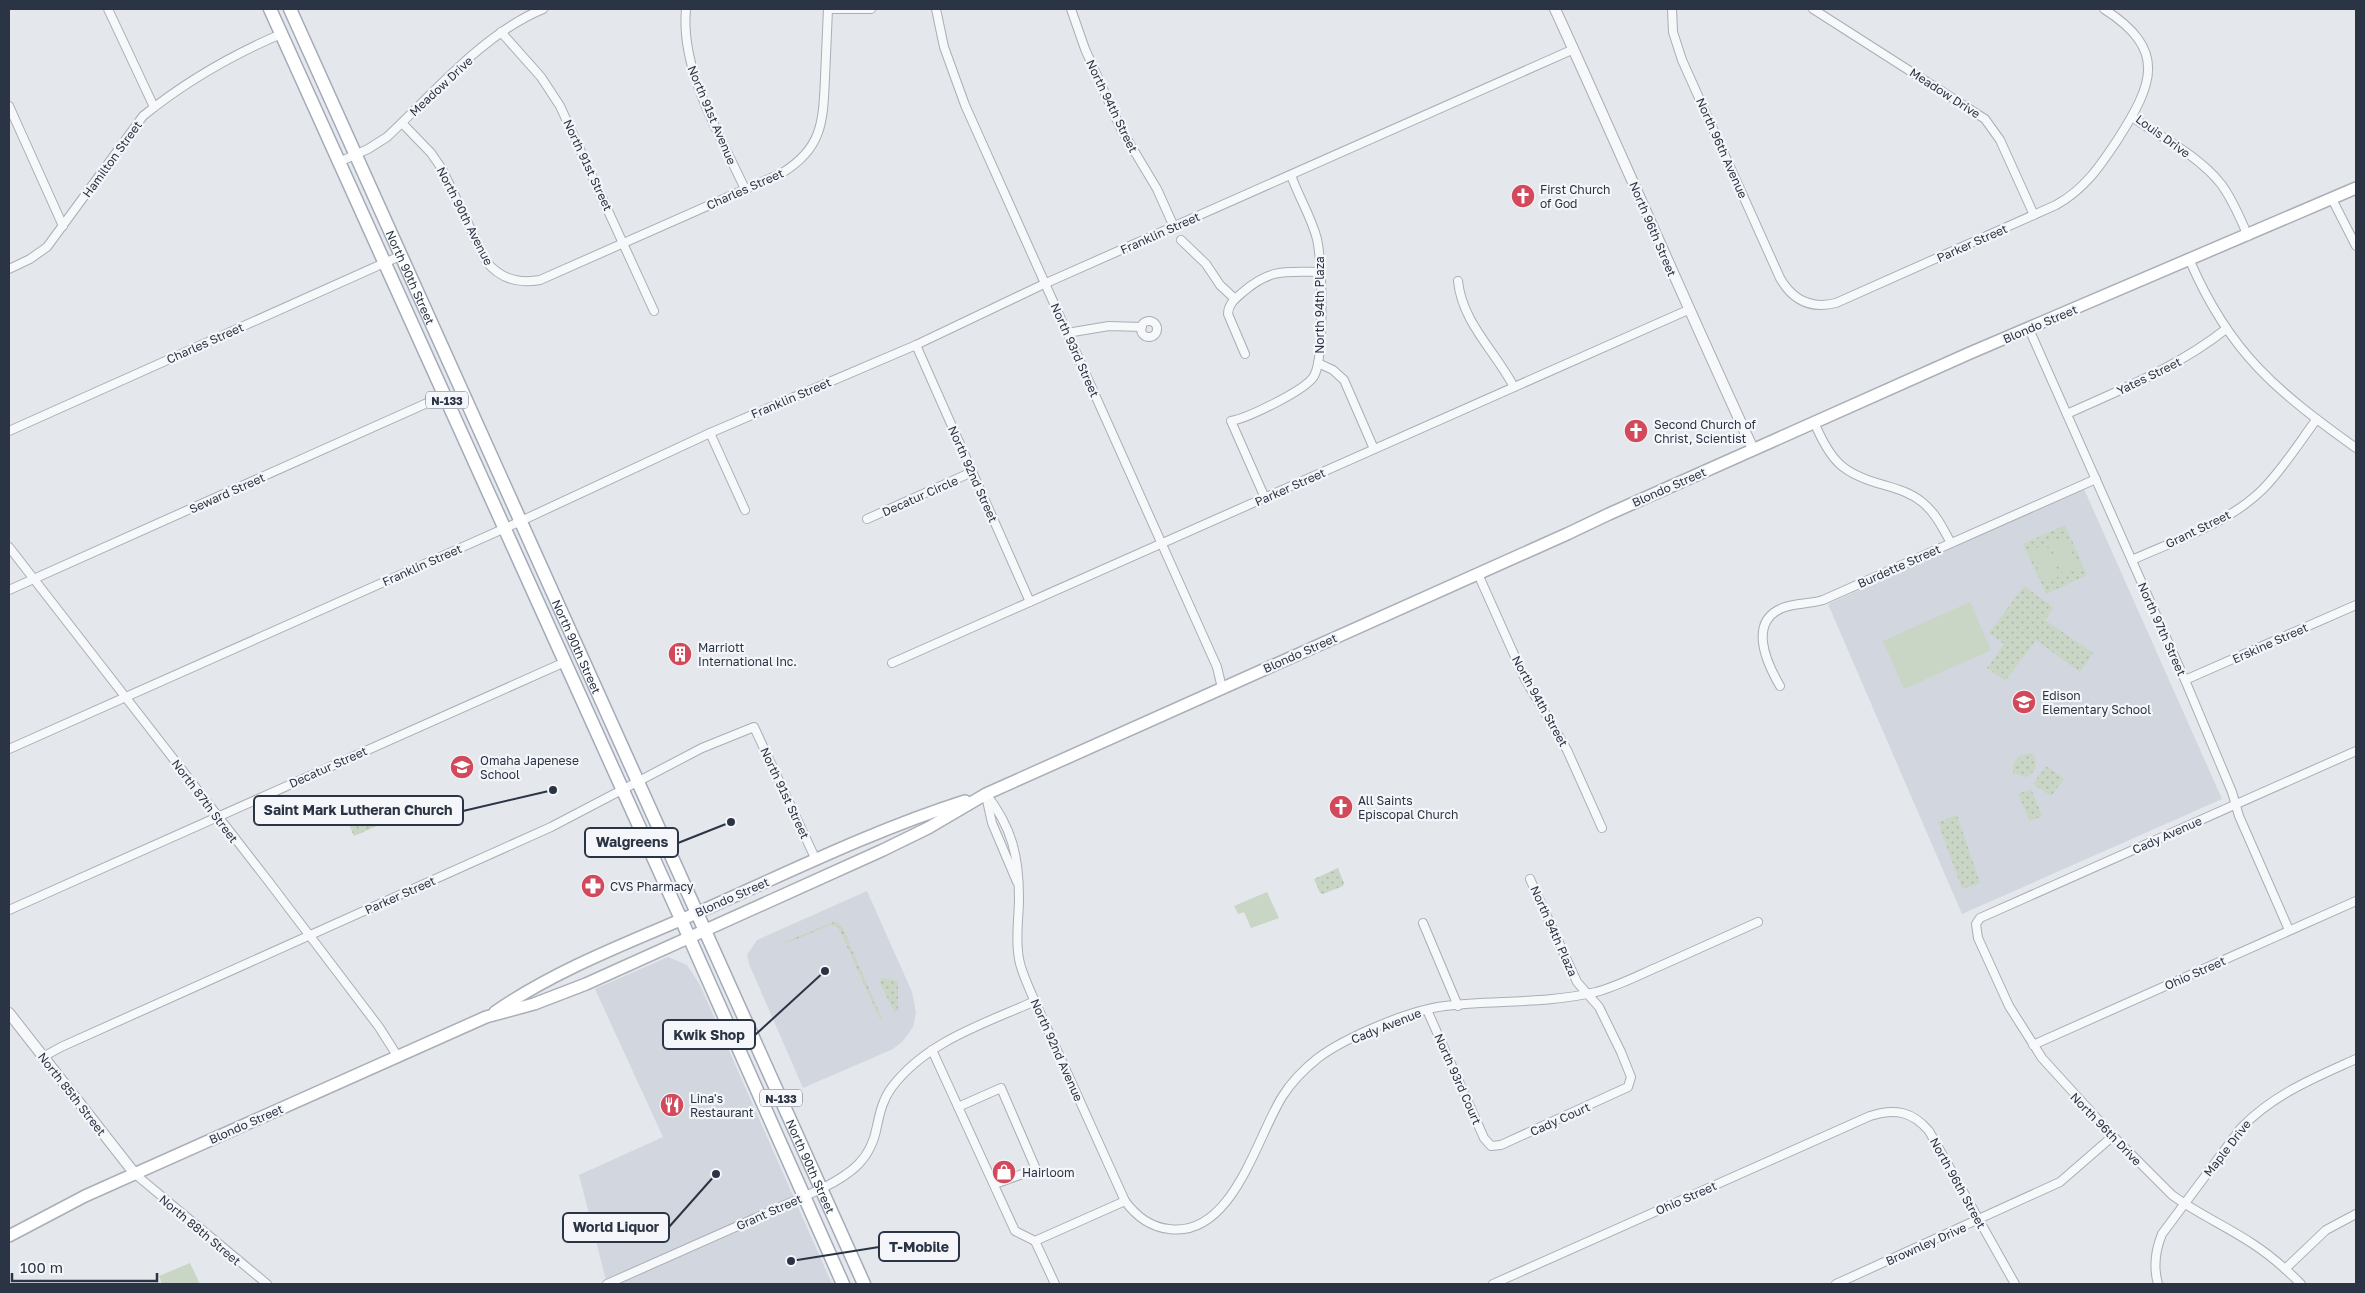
<svg xmlns="http://www.w3.org/2000/svg" width="2365" height="1293" font-family="'Golos Text',sans-serif">
  <defs>
    <pattern id="grass-dots" width="8" height="8" patternUnits="userSpaceOnUse" patternTransform="scale(1.25)"><rect width="8" height="8" fill="#c9d6c5"/><path d="M2 2h.1M6 6h.1" fill="none" stroke="#adb8ab" stroke-width="1.8" stroke-linecap="round"/></pattern>
  </defs>
  <rect width="100%" height="100%" fill="#e4e7ec"/>
  <g fill="#d2d6de">
    <path d="M2084 489 2222 799 1962 914 1828 604Z"/>
    <path d="M867 891 912 992 916 1013 913 1027 903 1041 893 1049 803 1088 749 964 747 955 757 940Z"/>
    <path d="M668 957 687 965 700 985 832 1284H607L579 1175 663 1137 595 989Z"/>
  </g>
  <g fill="url(#grass-dots)">
    <path d="M2065 525 2087 575 2046 594 2023 544Z"/>
    <path d="M2024 586 2054 608 2045 620 2093 653 2080 672 2036 640 2005 681 1987 668 2004 644 1989 633Z"/>
    <path d="M2030 753 2033 754C2038 763 2036 774 2025 777L2013 773 2014 762 2021 755Z"/>
    <path d="M2046 766 2064 779 2051 796 2033 784Z"/>
    <path d="M2031 789 2042 816 2030 821 2018 794Z"/>
    <path d="M337 796 345 798 355 816 358 817 367 811 374 810 382 824 354 836 349 825 338 818 333 801V798Z"/>
    <path d="M1957 815 1980 883 1962 889 1938 822Z"/>
    <path d="M1338 868 1344 883 1343 886 1323 894 1320 893 1314 879Z"/>
    <path d="M836 921 842 926 882 1019H880L838 927 830 925 785 944V942Z"/>
    <path d="M883 978 898 981V1010L895 1013 879 981Z"/>
  </g>
  <g fill="#c9d6c5">
    <path d="M2064 536 2079 568 2063 575 2049 543Z"/>
    <path d="M2046 544 2060 576 2045 583 2030 551Z"/>
    <path d="M1970 602 1991 650 1904 689 1883 641Z"/>
    <path d="M1267 892 1279 918 1251 928 1244 912 1238 914 1234 906Z"/>
    <path d="M190 1263 200 1284H162L159 1276Z"/>
  </g>
  <g fill="none" stroke-linecap="round" stroke-linejoin="round">
    <g stroke="#a9aeb7" stroke-width="10">
      <g id="minor">
        <path d="M108 9 154 107"/>
        <path d="M686 9C680 70 720 135 745 189"/>
        <path d="M833 9H871"/>
        <path d="M936 9 944 47 965 105 1217 667 1222 688"/>
        <path d="M1071 9 1085 49 1121 129 1157 189 1174 227"/>
        <path d="M1672 9 1673 32 1682 60 1780 278C1793 301 1812 309 1836 303L2056 205C2085 189 2100 166 2118 139 2153 84 2168 50 2104 9"/>
        <path d="M1813 9 1985 119 2000 140 2034 215"/>
        <path d="M501 32 541 77 560 106 654 311"/>
        <path d="M9 106 63 226"/>
        <path d="M2132 117C2162 138 2198 155 2221 184 2233 200 2240 218 2248 236"/>
        <path d="M402 123 431 153 442 169 486 261C500 279 518 284 540 280L782 173C823 148 823 121 825 78 826 55 827 32 828 9"/>
        <path d="M339 162 368 149 387 137C434 93 484 33 543 9"/>
        <path d="M2332 199 2356 246"/>
        <path d="M1181 240 1206 264 1220 285 1235 299"/>
        <path d="M2190 261C2230 354 2277 391 2356 448"/>
        <path d="M9 269 30 259 47 247 143 116C185 82 232 55 281 34"/>
        <path d="M1458 281C1462 322 1495 351 1514 387"/>
        <circle cx="1149" cy="329" r="8"/>
        <path d="M2029 329 2185 680 2232 792 2239 816 2289 930"/>
        <path d="M1067 333 1109 326 1142 327"/>
        <path d="M916 345 1030 602"/>
        <path d="M1245 354 1228 314C1228 304 1236 298 1243 292 1271 268 1285 272 1320 272"/>
        <path d="M1318 363 1333 370 1344 380 1374 449"/>
        <path d="M2067 414C2122 389 2178 367 2226 329"/>
        <path d="M1814 422C1831 462 1843 474 1884 485 1898 489 1911 493 1922 502 1936 513 1943 529 1951 543"/>
        <path d="M9 431 402 255"/>
        <path d="M710 433 745 510"/>
        <path d="M1265 498 1231 421C1248 418 1306 390 1314 376 1325 356 1322 262 1317 239 1311 216 1298 196 1291 175"/>
        <path d="M867 519 972 472"/>
        <path d="M9 547 269 882 379 1027 398 1057"/>
        <path d="M2132 560C2176 540 2227 524 2262 490 2283 469 2299 443 2316 420"/>
        <path d="M1478 574 1525 679 1567 750 1602 828"/>
        <path d="M9 590 445 395"/>
        <path d="M892 663 1688 310"/>
        <path d="M2185 680 2356 605"/>
        <path d="M1780 686C1766 662 1747 620 1785 607 1797 603 1810 604 1823 600L2096 479"/>
        <path d="M9 749 521 521 710 433 916 345 1044 284 1574 49"/>
        <path d="M986 794C1012 827 1019 857 1019 898 1019 918 1015 938 1019 959 1021 971 1027 983 1032 995L1125 1201C1136 1216 1150 1227 1169 1229 1232 1238 1256 1139 1282 1097 1292 1081 1304 1069 1318 1058 1346 1037 1410 1010 1445 1006 1495 1000 1546 1004 1596 992 1618 986 1639 975 1660 966 1693 951 1725 937 1758 922"/>
        <path d="M986 796 992 823 1017 882"/>
        <path d="M9 910 565 662"/>
        <path d="M1423 923 1458 1006"/>
        <path d="M1427 1010 1484 1138 1491 1146 1501 1145 1628 1087 1631 1077 1621 1052 1599 1007 1577 982 1530 879"/>
        <path d="M2033 1045 2356 901"/>
        <path d="M932 1050 1015 1231 1035 1241"/>
        <path d="M43 1057 61 1047 551 827 702 748 754 727 816 860"/>
        <path d="M958 1107 1001 1088 1036 1169 995 1184"/>
        <path d="M135 1174 267 1284"/>
        <path d="M2285 1269 2326 1230 2356 1214"/>
        <path d="M607 1284 821 1189C851 1174 871 1160 877 1126 880 1112 883 1099 892 1087 927 1041 984 1024 1035 1001"/>
        <path d="M1055 1284 1035 1241 1125 1201"/>
        <path d="M1493 1284 1870 1116C1894 1108 1912 1111 1929 1131L2015 1284"/>
        <path d="M1836 1284 2060 1182 2113 1136"/>
        <path d="M2158 1284C2153 1266 2155 1251 2162 1234L2241 1128C2274 1094 2314 1078 2356 1059"/>
        <path d="M2301 1284C2286 1269 2270 1255 2253 1244 2226 1226 2198 1214 2172 1195L2113 1136 2042 1058 2009 1006 1978 938 1976 924 1980 918 2356 751"/>
      </g>
    </g>
    <g stroke="#a9aeb7" stroke-width="12">
      <g id="tertiary">
        <path d="M1555 9C1622 155 1685 303 1753 449"/>
        <path d="M9 1013 135 1174"/>
      </g>
    </g>
    <g stroke="#a9aeb7" stroke-width="14">
      <g id="secondary">
        <path d="M495 1012C557 969 630 942 699 912 787 873 874 830 965 801"/>
        <path d="M9 1236 85 1196 486 1017 534 1004 586 984 883 850 928 828 986 794 1567 534 1609 514 1970 353 2356 188"/>
      </g>
    </g>
    <g stroke="#a3abb8" stroke-width="15">
      <g id="primary">
        <path d="M270 9 681 919 843 1284"/>
        <path id="s1" d="M290 9 864 1284"/>
      </g>
    </g>
    <use href="#minor" stroke="#f7f8fa" stroke-width="8"/>
    <use href="#tertiary" stroke="#f7f8fa" stroke-width="10"/>
    <use href="#secondary" stroke="#fff" stroke-width="11"/>
    <use href="#primary" stroke="#fff" stroke-width="12"/>
  </g>
  <defs>
    <g id="church-disc" transform="scale(1.25)"><circle r="9.5" fill="#d1495b" stroke="#f4f6f9"/><path d="M-1.2-6h2.4v3.5h3.3v2.4h-3.3V6h-2.4V-.1h-3.3v-2.4h3.3Z" fill="#fff"/></g>
    <g id="building-disc" transform="scale(1.25)"><circle r="9.5" fill="#d1495b" stroke="#f4f6f9"/><path d="M-4-6H4V6H1V3H-1V6H-4ZM-2.5-4.3h1.7v1.8h-1.7ZM.8-4.3h1.7v1.8H.8ZM-2.5-1h1.7V.8h-1.7ZM.8-1h1.7V.8H.8Z" fill="#fff"/></g>
    <g id="school-disc" transform="scale(1.25)"><circle r="9.5" fill="#d1495b" stroke="#f4f6f9"/><path d="M0-5L7-2L0 1L-7-2ZM-4 1L0 2.5L4 1V4Q0 6-4 4Z" fill="#fff"/></g>
    <g id="pharmacy-disc" transform="scale(1.25)"><circle r="9.5" fill="#d1495b" stroke="#f4f6f9"/><path d="M-2-6h4v4h4v4h-4v4h-4v-4h-4v-4h4Z" fill="#fff"/></g>
    <g id="restaurant-disc" transform="scale(1.25)"><circle r="9.5" fill="#d1495b" stroke="#f4f6f9"/><path d="M-5-6h1v4h1v-4h1v4h1v-4h1v5L-1.5 .5V6h-2V.5L-5-1ZM5-6V6H3V1.5H1.5Q1.5-4 5-6Z" fill="#fff"/></g>
    <g id="shop-disc" transform="scale(1.25)"><circle r="9.5" fill="#d1495b" stroke="#f4f6f9"/><path d="M-5-2.5h2.3a2.7 3.5 0 0 1 5.4 0H5L5.5 6h-11ZM-1.5-2.5h3a1.5 2.3 0 0 0-3 0Z" fill="#fff"/></g>
  </defs>
  <g fill-rule="evenodd">
    <use href="#church-disc" x="1523" y="196"/>
    <use href="#church-disc" x="1636" y="431"/>
    <use href="#building-disc" x="680" y="654"/>
    <use href="#school-disc" x="2024" y="702"/>
    <use href="#school-disc" x="462" y="767"/>
    <use href="#church-disc" x="1341" y="807"/>
    <use href="#pharmacy-disc" x="593" y="886"/>
    <use href="#restaurant-disc" x="672" y="1105"/>
    <use href="#shop-disc" x="1004" y="1172"/>
  </g>
  <g text-anchor="middle" dominant-baseline="central" stroke-width="4.5" stroke-linejoin="round" paint-order="stroke">
    <g fill="#f4f6f9" stroke="#676e7b" stroke-width="1">
      <rect x="426" y="391.5" width="42" height="17" rx="4"/>
      <rect x="760" y="1089.5" width="42" height="17" rx="4"/>
    </g>
    <g font-size="11" font-weight="bold" fill="#2b3445">
      <text x="447" y="400">N-133</text>
      <text x="781" y="1098">N-133</text>
    </g>
    <g font-size="12" fill="#2b3445" stroke="#f4f6f9">
      <text transform="translate(441 86) rotate(-43)">Meadow Drive</text>
      <text transform="translate(1945 93) rotate(33)">Meadow Drive</text>
      <text transform="translate(1112 106) rotate(64)">North 94th Street</text>
      <text transform="translate(712 115) rotate(67)">North 91st Avenue</text>
      <text transform="translate(2163 136) rotate(36)">Louis Drive</text>
      <text transform="translate(1722 148) rotate(66)">North 96th Avenue</text>
      <text transform="translate(112 159) rotate(-54)">Hamilton Street</text>
      <text transform="translate(588 165) rotate(65)">North 91st Street</text>
      <text transform="translate(745 189) rotate(-24)">Charles Street</text>
      <text transform="translate(465 216) rotate(63)">North 90th Avenue</text>
      <text transform="translate(1653 229) rotate(67)">North 96th Street</text>
      <text transform="translate(1160 233) rotate(-24)">Franklin Street</text>
      <text transform="translate(1972 243) rotate(-24)">Parker Street</text>
      <text stroke="none"><textPath href="#s1" startOffset="294">North 90th Street</textPath></text>
      <text transform="translate(1319 305) rotate(-90)">North 94th Plaza</text>
      <text transform="translate(2040 324) rotate(-23)">Blondo Street</text>
      <text transform="translate(205 343) rotate(-24)">Charles Street</text>
      <text transform="translate(1075 350) rotate(66)">North 93rd Street</text>
      <text transform="translate(2149 376) rotate(-26)">Yates Street</text>
      <text transform="translate(791 398) rotate(-23)">Franklin Street</text>
      <text transform="translate(973 474) rotate(66)">North 92nd Street</text>
      <text transform="translate(1290 487) rotate(-24)">Parker Street</text>
      <text transform="translate(1669 487) rotate(-24)">Blondo Street</text>
      <text transform="translate(227 493) rotate(-24)">Seward Street</text>
      <text transform="translate(920 496) rotate(-24)">Decatur Circle</text>
      <text transform="translate(2198 529) rotate(-26)">Grant Street</text>
      <text transform="translate(422 565) rotate(-24)">Franklin Street</text>
      <text transform="translate(1899 566) rotate(-24)">Burdette Street</text>
      <text transform="translate(2162 629) rotate(66)">North 97th Street</text>
      <text transform="translate(2270 643) rotate(-24)">Erskine Street</text>
      <text stroke="none"><textPath href="#s1" startOffset="699">North 90th Street</textPath></text>
      <text transform="translate(1300 653) rotate(-24)">Blondo Street</text>
      <text transform="translate(1540 701) rotate(61)">North 94th Street</text>
      <text transform="translate(328 767) rotate(-24)">Decatur Street</text>
      <text transform="translate(785 793) rotate(65)">North 91st Street</text>
      <text transform="translate(205 801) rotate(53)">North 87th Street</text>
      <text transform="translate(2167 835) rotate(-24)">Cady Avenue</text>
      <text transform="translate(400 895) rotate(-24)">Parker Street</text>
      <text transform="translate(732 897) rotate(-24)">Blondo Street</text>
      <text transform="translate(1554 931) rotate(66)">North 94th Plaza</text>
      <text transform="translate(2195 973) rotate(-24)">Ohio Street</text>
      <text transform="translate(1386 1026) rotate(-22)">Cady Avenue</text>
      <text transform="translate(1057 1050) rotate(66)">North 92nd Avenue</text>
      <text transform="translate(1458 1079) rotate(66)">North 93rd Court</text>
      <text transform="translate(72 1094) rotate(52)">North 85th Street</text>
      <text transform="translate(1560 1119) rotate(-24)">Cady Court</text>
      <text transform="translate(246 1124) rotate(-24)">Blondo Street</text>
      <text transform="translate(2106 1129) rotate(46)">North 96th Drive</text>
      <text transform="translate(2227 1148) rotate(-52)">Maple Drive</text>
      <text stroke="none"><textPath href="#s1" startOffset="1269">North 90th Street</textPath></text>
      <text transform="translate(1958 1183) rotate(61)">North 96th Street</text>
      <text transform="translate(1686 1198) rotate(-24)">Ohio Street</text>
      <text transform="translate(769 1212) rotate(-24)">Grant Street</text>
      <text transform="translate(200 1230) rotate(40)">North 88th Street</text>
      <text transform="translate(1926 1244) rotate(-24)">Brownley Drive</text>
    </g>
    <g font-size="12" fill="#2b3445" stroke="#f4f6f9" text-anchor="start">
      <text x="1540" y="189">First Church<tspan x="1540" dy="14">of God</tspan></text>
      <text x="1654" y="424">Second Church of<tspan x="1654" dy="14">Christ, Scientist</tspan></text>
      <text x="698" y="647">Marriott<tspan x="698" dy="14">International Inc.</tspan></text>
      <text x="2042" y="695">Edison<tspan x="2042" dy="14">Elementary School</tspan></text>
      <text x="480" y="760">Omaha Japenese<tspan x="480" dy="14">School</tspan></text>
      <text x="1358" y="800">All Saints<tspan x="1358" dy="14">Episcopal Church</tspan></text>
      <text x="610" y="886">CVS Pharmacy</text>
      <text x="690" y="1098">Lina's<tspan x="690" dy="14">Restaurant</tspan></text>
      <text x="1022" y="1172">Hairloom</text>
    </g>
  </g>
  <path fill="none" stroke="#2b3445" stroke-width="2" d="M553 790L463 811M731 822L678 843M825 971L755 1035M716 1174L669 1227M791 1261L879 1247"/>
  <g fill="#2b3445" stroke="#f4f6f9" stroke-width="2">
    <circle cx="553" cy="790" r="5"/>
    <circle cx="731" cy="822" r="5"/>
    <circle cx="825" cy="971" r="5"/>
    <circle cx="716" cy="1174" r="5"/>
    <circle cx="791" cy="1261" r="5"/>
  </g>
  <g fill="#f4f6f9" stroke="#2b3445" stroke-width="2">
    <rect x="254" y="796" width="209" height="29" rx="5"/>
    <rect x="585" y="828" width="93" height="29" rx="5"/>
    <rect x="663" y="1020" width="92" height="29" rx="5"/>
    <rect x="563" y="1213" width="106" height="29" rx="5"/>
    <rect x="879" y="1232" width="80" height="29" rx="5"/>
  </g>
  <g font-size="14" text-anchor="middle" font-weight="bold" fill="#2b3445">
    <text x="358" y="815">Saint Mark Lutheran Church</text>
    <text x="632" y="847">Walgreens</text>
    <text x="709" y="1040">Kwik Shop</text>
    <text x="616" y="1232">World Liquor</text>
    <text x="919" y="1252">T-Mobile</text>
  </g>
  <rect width="2365" height="1293" fill="none" stroke="#2b3445" stroke-width="20"/>
  <path d="M12 1273v8h145v-8" fill="none" stroke="#2b3445" stroke-width="2.5"/>
  <text x="20" y="1273" font-size="15" fill="#2b3445" stroke="#f4f6f9" stroke-width="4" paint-order="stroke">100 m</text>
</svg>
